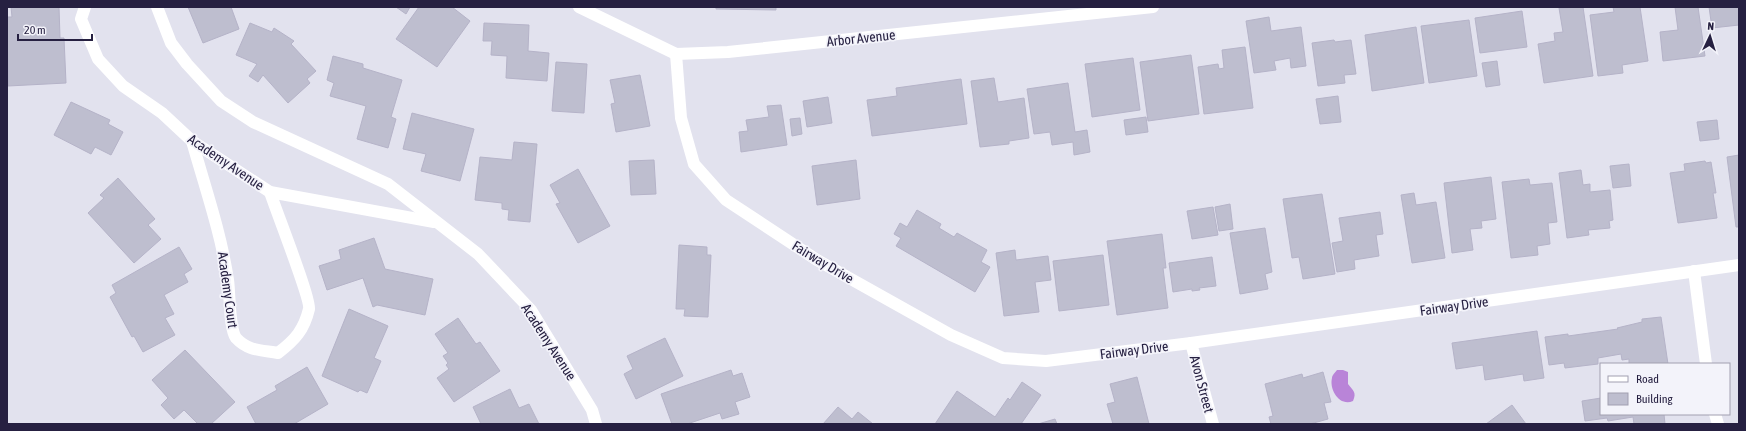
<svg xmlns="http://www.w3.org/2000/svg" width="1746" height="431" font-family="'Asap Condensed',sans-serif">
  <rect width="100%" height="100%" fill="#e2e2ee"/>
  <path fill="#b984d8" d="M1337 370H1343L1348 372V384C1353 391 1357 392 1353 401 1340 407 1329 390 1332 378 1332 375 1335 373 1337 370Z"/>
  <g fill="#bebecf" stroke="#b5b3c8">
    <path d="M11 7H59L60 38H64L66 83 8 86 7 17H12Z"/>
    <path d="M188 7H231L239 29 203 43Z"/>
    <path d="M396 7H410L406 14Z"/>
    <path d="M419 7H452L470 21 437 67 396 39Z"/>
    <path d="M716 7H776V10L716 9Z"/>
    <path d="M1583 7 1593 76 1544 83 1538 44 1555 41 1554 33 1563 32 1559 8Z"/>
    <path d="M1613 7H1640L1648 61 1622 65 1623 73 1598 76 1590 15 1614 12Z"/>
    <path d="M1675 7H1698L1705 56 1663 61 1660 32 1678 30Z"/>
    <path d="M1709 7H1739V25L1712 28Z"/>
    <path d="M1522 11 1527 47 1480 53 1475 18Z"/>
    <path d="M1269 17 1271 31 1301 27 1306 66 1291 68 1290 58 1274 61 1276 70 1254 73 1246 21Z"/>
    <path d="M1469 20 1477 76 1429 83 1421 26Z"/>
    <path d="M250 23 272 32 274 28 294 41 291 44 316 71 307 79 310 83 288 103 263 75 258 82 249 76 257 64 236 55Z"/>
    <path d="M484 23 529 25 528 51 549 53 547 81 506 78 507 56 491 55 492 41H483Z"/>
    <path d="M1416 27 1424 83 1372 91 1365 35Z"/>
    <path d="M1334 40 1335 42 1351 40 1356 74 1344 75 1345 83 1318 86 1312 43Z"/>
    <path d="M1245 47 1253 108 1204 114 1198 67 1218 64 1219 69 1224 68 1222 50Z"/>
    <path d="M1191 55 1199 114 1148 121 1140 62Z"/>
    <path d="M333 56 363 64V68L402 80 391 117 396 119 388 148 357 139 366 106 330 96 334 83 327 80Z"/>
    <path d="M1133 58 1140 110 1092 117 1085 64Z"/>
    <path d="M1497 61 1500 85 1486 87 1482 63Z"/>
    <path d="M556 62 587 64 584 113 552 111Z"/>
    <path d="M640 75 650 126 616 132 611 104 615 103 610 80Z"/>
    <path d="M994 78 998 102 1024 98 1029 138 1009 141V144L980 147 971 81Z"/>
    <path d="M961 79 967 124 872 136 867 100 897 96 896 88Z"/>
    <path d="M1068 83 1075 132 1087 130 1090 152 1074 155 1073 142 1052 145 1050 132 1034 134 1027 89Z"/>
    <path d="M1338 96 1341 122 1320 124 1316 99Z"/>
    <path d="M828 97 832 123 807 127 803 101Z"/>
    <path d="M71 102 110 120 108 124 123 132 111 155 95 147 91 154 54 135Z"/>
    <path d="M781 105 787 145 741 152 739 132 748 131 746 120 769 117 767 106Z"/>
    <path d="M412 113 474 129 460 181 421 171 426 154 403 149Z"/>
    <path d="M1146 117 1148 132 1126 135 1124 120Z"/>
    <path d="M800 118 802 134 792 136 790 119Z"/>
    <path d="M1717 120 1719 139 1700 141 1697 122Z"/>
    <path d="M514 142 537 144 530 222 508 220 509 210 502 209V203L475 200 480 157 512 160Z"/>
    <path d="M1739 155V227H1736L1727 157Z"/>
    <path d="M654 160 656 194 631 195 629 161Z"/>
    <path d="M856 160 860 199 817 205 812 166Z"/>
    <path d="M1705 161 1706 163 1711 162 1716 193H1713L1717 218 1678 223 1670 173 1685 171 1684 164Z"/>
    <path d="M1629 164 1631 186 1613 188 1610 166Z"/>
    <path d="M578 169 610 226 578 243 556 204 560 203 550 185Z"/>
    <path d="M1581 170 1583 185 1590 184V192L1610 190 1613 220 1609 221 1610 228 1588 230 1589 235 1567 238 1559 173Z"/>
    <path d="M1491 177 1496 219 1481 221 1482 228 1470 229 1473 250 1452 253 1444 183Z"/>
    <path d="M118 178 155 219 148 225 161 239 134 263 88 213 104 198 100 195Z"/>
    <path d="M1529 179 1530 185 1552 183 1557 222 1548 223 1550 244 1537 246 1538 255 1511 258 1502 182Z"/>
    <path d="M1414 193 1416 205 1436 202 1445 258 1412 263 1401 195Z"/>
    <path d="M1322 194 1335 274 1303 279 1299 257 1292 258 1283 199Z"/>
    <path d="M1230 204 1233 229 1219 231 1215 207Z"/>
    <path d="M1213 207 1218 235 1192 239 1187 211Z"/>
    <path d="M917 210 941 224 939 228 954 237 957 233 987 250 981 262 990 267 975 292 896 246 901 238 894 234 900 223 907 227Z"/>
    <path d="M1380 212 1383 234 1376 235 1379 256 1354 260 1355 269 1337 272 1332 243 1343 241 1339 218Z"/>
    <path d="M1265 228 1272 272 1265 274 1268 289 1240 294 1230 233Z"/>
    <path d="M1162 234 1166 268H1163L1168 308 1117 315 1107 241Z"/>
    <path d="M374 238 385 269 433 279 425 315 377 305 373 307 363 278 327 290 319 266 341 259 339 250Z"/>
    <path d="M679 245 707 247V255H711L708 317 684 316 685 309H676Z"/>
    <path d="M179 247 192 269 184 274 188 282 164 295 174 314 165 318 175 335 143 352 134 336 132 337 110 297 116 293 112 285Z"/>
    <path d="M1015 250 1016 260 1048 256 1051 280 1035 282 1039 312 1004 316 996 253Z"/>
    <path d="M1103 255 1109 305 1059 311 1053 261Z"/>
    <path d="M1212 257 1216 286 1199 288 1200 290 1192 291V289L1173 292 1169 263Z"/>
    <path d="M349 309 388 326 374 358 381 361 367 393 360 390 358 392 322 376Z"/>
    <path d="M1661 317 1668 364H1629V359L1622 360 1621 354 1598 358V364L1565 368 1564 363 1549 365 1545 337 1568 334V336L1618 329 1617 328 1642 322V319Z"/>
    <path d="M458 318 476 344 480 342 500 371 454 402 437 378 449 369 446 365 448 363 443 356 448 353 435 334Z"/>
    <path d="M1537 331 1544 378 1524 381 1523 374 1485 380 1483 365 1456 369 1452 343Z"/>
    <path d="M665 338 683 376 636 399 624 374 633 369 627 356Z"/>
    <path d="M185 350 235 402 211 424H198L184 410 174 419 161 405 168 398 152 380Z"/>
    <path d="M307 367 328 404 294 424H256L247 407 277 390 275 386Z"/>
    <path d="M731 370 733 376 742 373 750 397 735 402 739 414 722 419 720 413 687 424H672L661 394Z"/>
    <path d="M1323 372 1331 402 1324 403 1328 419 1310 424H1271L1269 417 1273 416 1265 384 1302 374 1303 378Z"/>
    <path d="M1137 377 1149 424H1113L1107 404 1115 402 1110 384Z"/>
    <path d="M1022 382 1041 395 1021 424H935L957 391 995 417 1008 398 1010 400Z"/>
    <path d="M510 389 519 408 529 404 539 424H481L473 407Z"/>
    <path d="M1601 398V414H1664L1665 424H1634L1633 417 1608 421 1607 418 1585 421 1582 401Z"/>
    <path d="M1512 405 1526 424H1486Z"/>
    <path d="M838 407 852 419 858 412 873 424H823Z"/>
    <path d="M1055 419 1057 424H1038Z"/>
  </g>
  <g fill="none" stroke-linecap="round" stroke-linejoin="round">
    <g stroke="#fff" stroke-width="12">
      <path d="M85 7 81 19 98 59 123 86 162 113 192 141 270 192 434 222"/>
      <path d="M157 7 171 43 187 64 221 101 253 122 388 184 478 254 531 310 592 410 596 424"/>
      <path d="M579 7 676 54 728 52 1153 7"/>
      <path d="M676 54 681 118 694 164 726 200 817 260 951 335 1003 358 1046 361 1191 343 1739 265"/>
      <path d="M192 141C205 187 221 233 228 280 230 293 229 328 236 338 248 351 261 350 278 353 295 340 304 330 309 309 311 299 275 208 270 192"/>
      <path d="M1694 271 1706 364"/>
      <path d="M1191 343 1213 424"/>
      <path d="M1715 414 1718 424"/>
    </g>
  </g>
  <g text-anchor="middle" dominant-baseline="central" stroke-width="3.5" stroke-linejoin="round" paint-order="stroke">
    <g font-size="14" fill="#262041" stroke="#f3f3fa">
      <text transform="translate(861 38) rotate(-6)">Arbor Avenue</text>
      <text transform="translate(226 162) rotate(34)">Academy Avenue</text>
      <text transform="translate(823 262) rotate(31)">Fairway Drive</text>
      <text transform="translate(228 290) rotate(82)">Academy Court</text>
      <text transform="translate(1454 306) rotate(-8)">Fairway Drive</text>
      <text transform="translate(549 342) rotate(57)">Academy Avenue</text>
      <text transform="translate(1134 350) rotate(-7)">Fairway Drive</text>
      <text transform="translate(1202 384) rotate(75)">Avon Street</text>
    </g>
  </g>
  <rect width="1746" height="431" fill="none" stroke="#262041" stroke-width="16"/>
  <rect x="1600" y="363" width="130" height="52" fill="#f3f3fa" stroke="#a19fb0"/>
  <rect x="1608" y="376" width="20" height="6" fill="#ffffff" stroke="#a19fb0"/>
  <text x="1636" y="383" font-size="12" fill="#262041">Road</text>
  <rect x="1608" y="393" width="20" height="12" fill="#bebecf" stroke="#a19fb0"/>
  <text x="1636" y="403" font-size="12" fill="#262041">Building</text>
  <g transform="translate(1710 36) rotate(4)" stroke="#f3f3fa" stroke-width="3" paint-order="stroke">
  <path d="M0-3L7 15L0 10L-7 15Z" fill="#262041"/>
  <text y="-6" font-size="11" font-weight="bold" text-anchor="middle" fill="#262041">N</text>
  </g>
  <path d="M18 34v6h74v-6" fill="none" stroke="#262041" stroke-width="2"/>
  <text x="24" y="34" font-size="12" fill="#262041" stroke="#f3f3fa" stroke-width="3" paint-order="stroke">20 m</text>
</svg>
